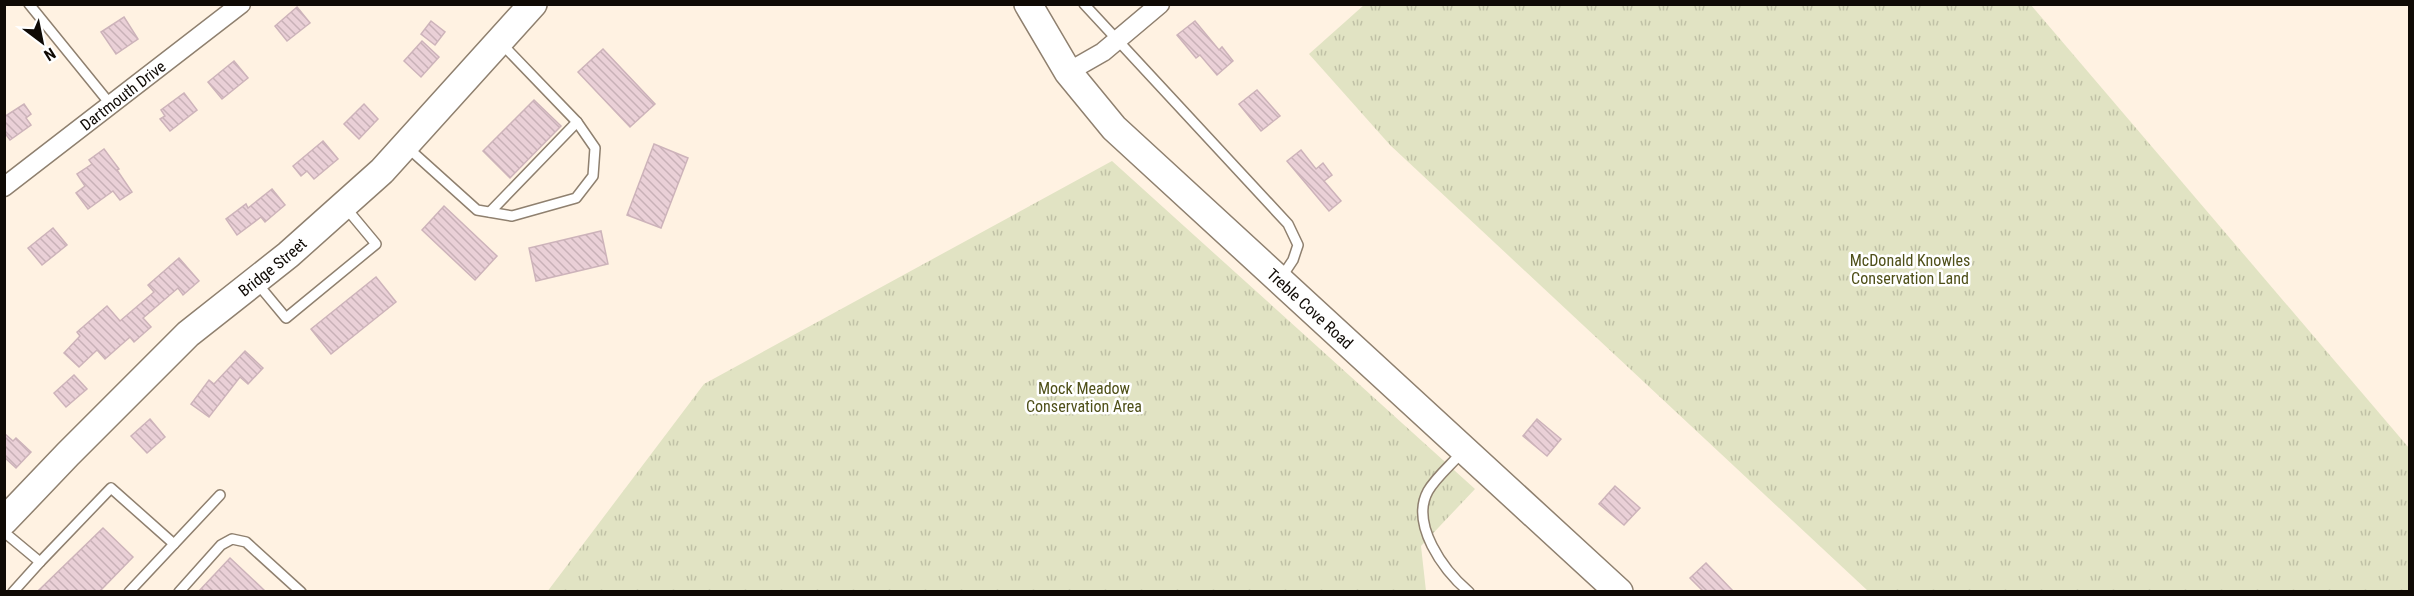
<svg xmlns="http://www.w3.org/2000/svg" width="2414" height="596" font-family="'Roboto Condensed',sans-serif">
  <defs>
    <pattern id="park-tufts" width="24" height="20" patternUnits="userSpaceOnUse" patternTransform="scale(1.5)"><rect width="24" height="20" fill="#e1e3c3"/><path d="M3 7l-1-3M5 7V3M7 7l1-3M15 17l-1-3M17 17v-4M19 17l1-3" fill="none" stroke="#c0c1a6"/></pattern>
    <pattern id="building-back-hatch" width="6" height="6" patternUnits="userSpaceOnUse" patternTransform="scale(1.5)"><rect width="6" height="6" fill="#ead0d7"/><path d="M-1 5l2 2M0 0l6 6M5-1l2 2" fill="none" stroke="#c8b1b7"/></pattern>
  </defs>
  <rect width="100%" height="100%" fill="#fff2e2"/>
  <g fill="url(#park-tufts)">
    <path d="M1364 5H2031L2409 448V591H1868L1390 145 1309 54Z"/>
    <path d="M1112 161 1475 489 1421 546 1426 591 547 592 704 384Z"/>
  </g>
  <g fill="url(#building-back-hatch)" stroke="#cdb3ba" stroke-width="1.5">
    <path d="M297 7 310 23 287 41 275 26Z"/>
    <path d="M124 17 138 39 116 54 101 32Z"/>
    <path d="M431 21 445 32 435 45 421 34Z"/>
    <path d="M1195 21 1219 50 1222 47 1233 61 1217 75 1200 55 1196 58 1177 35Z"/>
    <path d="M422 41 439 57 421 77 404 61Z"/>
    <path d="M603 49 655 104 630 127 578 72Z"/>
    <path d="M234 61 248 78 222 99 208 82Z"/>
    <path d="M1257 90 1280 116 1261 131 1239 104Z"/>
    <path d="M184 93 197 110 170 131 160 119 165 116 161 110Z"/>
    <path d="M534 100 561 126 510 178 483 151Z"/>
    <path d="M24 104 31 114 26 118 31 125 10 140 4 132V117Z"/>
    <path d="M364 104 378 119 359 139 344 124Z"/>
    <path d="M323 141 338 159 314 179 307 171 301 176 293 166Z"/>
    <path d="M654 144 688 158 661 228 627 215Z"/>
    <path d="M104 149 119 169 117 170 132 192 120 200 113 191 88 209 76 193 85 186 77 174 92 164 89 160Z"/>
    <path d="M1301 150 1316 169 1323 163 1332 175 1324 181 1341 201 1329 211 1287 161Z"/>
    <path d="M272 189 285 205 265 222 261 217 237 235 226 219 246 204 248 208Z"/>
    <path d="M444 206 497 256 475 280 422 230Z"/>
    <path d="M53 228 67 245 42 265 28 248Z"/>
    <path d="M601 231 608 264 536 281 529 248Z"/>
    <path d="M179 258 199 281 183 295 178 288 143 318 151 327 134 342 130 337 105 359 97 350 79 367 64 353 80 336 77 332 107 306 120 321 154 292 148 285Z"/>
    <path d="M376 277 396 302 331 354 311 329Z"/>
    <path d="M245 351 263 368 248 384 240 377 209 417 191 404 209 380 214 384Z"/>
    <path d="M74 375 87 389 66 407 54 393Z"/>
    <path d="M150 419 165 437 147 453 131 436Z"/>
    <path d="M1537 419 1561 439 1547 456 1523 436Z"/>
    <path d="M4 433 13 441 16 438 31 452 16 468 4 457Z"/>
    <path d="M1615 486 1640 508 1624 525 1599 504Z"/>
    <path d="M103 528 133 557 100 591H38Z"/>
    <path d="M230 558 265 591H199Z"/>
    <path d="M1706 563 1733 591H1703L1690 578Z"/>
  </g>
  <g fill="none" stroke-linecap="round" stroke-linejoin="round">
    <g stroke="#8f806f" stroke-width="12">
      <g id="lane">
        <path d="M29 4 111 105"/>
        <path d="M1084 4 1288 224 1298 245 1293 260 1281 278"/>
        <path d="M407 147 477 210 512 216 576 198 593 176 595 148 577 122 500 42"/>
        <path d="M490 212 577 122"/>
        <path d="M257 283 286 318 376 244 346 208"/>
        <path d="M1462 452C1452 464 1436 477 1428 491 1410 524 1443 570 1469 592"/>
        <path d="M4 532 40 562 13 592"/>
        <path d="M40 562 111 488 174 544"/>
        <path d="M129 592 220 495"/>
        <path d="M179 592 221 545 232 539 246 542 301 592"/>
      </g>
    </g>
    <g stroke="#8f806f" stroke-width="21">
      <g id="street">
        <path d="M1068 72 1103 52 1160 4"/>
        <path id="s1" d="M4 187 241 4"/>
      </g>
    </g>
    <g stroke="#8f806f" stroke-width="30">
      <g id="secondary">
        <path id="s2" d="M1028 4 1068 72 1114 128 1619 592"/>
        <path id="s3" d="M4 521 68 454 188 334 288 255 382 171 533 4"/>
      </g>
    </g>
    <use href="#lane" stroke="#fff" stroke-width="9"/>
    <use href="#street" stroke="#fff" stroke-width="18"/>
    <use href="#secondary" stroke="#fff" stroke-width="27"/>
  </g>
  <g text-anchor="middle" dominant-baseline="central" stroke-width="5" stroke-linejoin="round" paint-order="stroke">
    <g font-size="16" fill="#0f0a05" stroke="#fff">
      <text stroke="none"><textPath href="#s1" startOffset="150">Dartmouth Drive</textPath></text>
      <text stroke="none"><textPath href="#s3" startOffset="370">Bridge Street</textPath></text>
      <text stroke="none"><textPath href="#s2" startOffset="418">Treble Cove Road</textPath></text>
    </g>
    <g font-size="16" fill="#4e4f18" stroke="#fff">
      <text x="1910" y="260">McDonald Knowles<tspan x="1910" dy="18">Conservation Land</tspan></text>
      <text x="1084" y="388">Mock Meadow<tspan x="1084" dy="18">Conservation Area</tspan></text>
    </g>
  </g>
  <rect width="2414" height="596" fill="none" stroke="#0f0a05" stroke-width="12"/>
  <g transform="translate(42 42) rotate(148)" stroke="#ffffff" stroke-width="4.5" paint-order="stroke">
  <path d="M0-4.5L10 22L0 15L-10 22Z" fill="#0f0a05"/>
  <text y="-9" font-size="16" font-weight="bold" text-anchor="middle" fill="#0f0a05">N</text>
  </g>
</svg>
